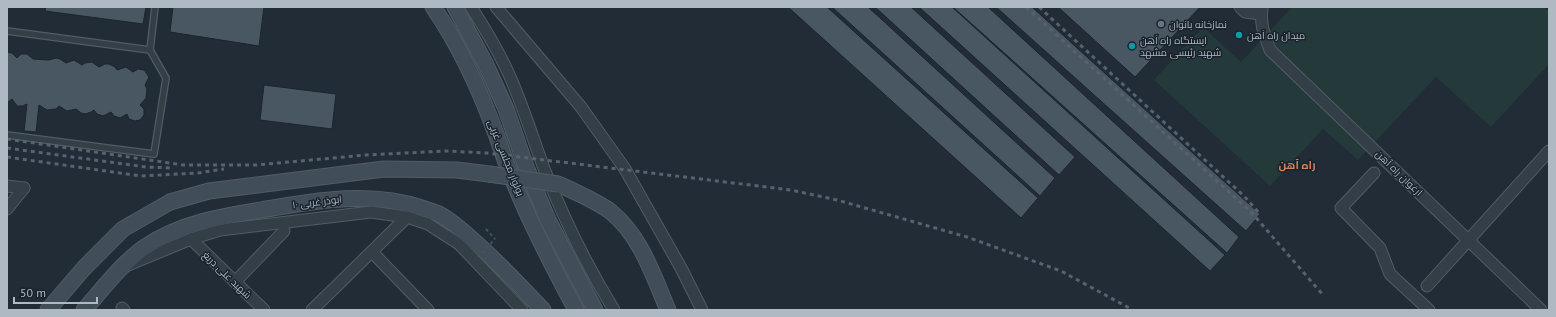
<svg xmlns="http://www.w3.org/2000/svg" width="1556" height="317" font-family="'PT Sans',Cairo,sans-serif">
  <rect width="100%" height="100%" fill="#212c37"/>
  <path fill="#243939" d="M1292 7H1544L1549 11V64L1491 127 1436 77 1358 160 1323 129 1270 186 1154 80 1203 27 1241 62Z"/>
  <g fill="#495763" stroke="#1c252e">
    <path d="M46 7H146L143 24 45 11Z"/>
    <path d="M173 7H264L259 46 170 32Z"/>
    <path d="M788 7H827L1038 198 1021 218Z"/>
    <path d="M832 7H868L1055 178 1040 196Z"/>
    <path d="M875 7H911L1075 157 1059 175Z"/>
    <path d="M919 7H952L1225 255 1210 271Z"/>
    <path d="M953 7H988L1239 237 1227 253Z"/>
    <path d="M996 7H1032L1260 214 1246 231Z"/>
    <path d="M1058 7H1200L1135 77Z"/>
    <path d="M7 52 12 53 17 58 21 54H27L33 59 49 60 56 58 60 59 66 63 74 60 82 65 85 63 92 62 99 67 105 64H109L115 67 117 70 126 67 133 72 138 69 144 70 149 77 145 85 147 89 146 98 140 105 144 109V115L140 120 135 121 129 119 127 114 120 118 114 116 111 112 103 116 97 114 94 110 91 112 85 114 81 113 76 109 67 111 59 106 56 109 47 110 39 105 36 132 24 131 27 104 22 106H17L12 99 7 103Z"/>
    <path d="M264 85 336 94 332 129 260 120Z"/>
  </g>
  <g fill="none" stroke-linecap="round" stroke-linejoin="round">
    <g stroke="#515c65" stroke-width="8">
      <g id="lane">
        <path d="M7 31 150 50 155 7"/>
        <path d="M7 135 154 154 166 78 150 50"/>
      </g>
    </g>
    <g stroke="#515c65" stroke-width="13">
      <g id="street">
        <path d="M471 7C484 27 496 47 506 68 522 101 532 137 545 171 564 219 587 266 614 310"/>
        <path d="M496 7 581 107 625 169 681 268 702 310"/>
        <path d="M1240 7 1245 12 1261 14"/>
        <path d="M1262 7C1260 26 1264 33 1270 50L1541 310"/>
        <path d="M1374 173 1341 208 1380 248 1390 274 1429 310"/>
        <path d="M7 186 24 188"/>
        <path d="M7 209 24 188"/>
        <path d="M191 239 264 310"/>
        <path d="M372 252 428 310"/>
        <path d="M128 265 191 239 220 230 371 212 407 217 428 224 459 244 522 310"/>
        <path d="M235 282 284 231"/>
        <path d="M1427 286 1549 151"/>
        <path d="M122 308 124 310"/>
        <path d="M312 310 407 217"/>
      </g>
    </g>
    <g stroke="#515c65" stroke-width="17">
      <g id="secondary">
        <path d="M433 7C460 46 480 90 496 134 500 144 503 155 507 165 526 215 551 263 576 310"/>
        <path d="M455 7 486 65 506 109 526 167 548 220 595 310"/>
        <path d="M558 184C576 192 594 200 610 211 641 236 653 275 668 310"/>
        <path d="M48 310 84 268 123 229 170 202 209 191 384 169 457 170 489 174"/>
        <path d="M84 310C101 291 123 262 145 247 182 222 224 216 267 209 318 200 372 191 422 208 428 210 434 212 439 214 452 221 464 232 475 242 499 263 521 287 543 310"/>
      </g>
    </g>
    <path stroke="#425657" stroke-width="2" stroke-dasharray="3 3" stroke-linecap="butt" d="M486 229 495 239"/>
    <use href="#lane" stroke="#343e47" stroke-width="5.5"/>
    <use href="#street" stroke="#343e47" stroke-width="11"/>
    <use href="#secondary" stroke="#424d5a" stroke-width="15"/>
    <g stroke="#56626e" stroke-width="3" stroke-dasharray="4 4" stroke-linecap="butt">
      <path d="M1026 7 1251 212 1324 296"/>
      <path d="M1039 7 1244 196 1260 214"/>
      <path d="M7 139 183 165H256L366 155 446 151 487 153 791 190 837 200 967 237 1061 271 1133 310"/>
      <path d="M7 148 146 167 172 168"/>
      <path d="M7 157 141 176 198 173 224 169"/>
    </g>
    <g stroke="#515c65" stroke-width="17" stroke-linecap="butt">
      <path id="secondary-bridge" d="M489 174 558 184"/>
    </g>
    <path stroke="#425657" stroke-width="2" stroke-dasharray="3 3" stroke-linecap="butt" d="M478 257 495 239"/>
    <use href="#secondary-bridge" stroke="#424d5a" stroke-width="15"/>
  </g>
  <circle fill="#6b7280" stroke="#1a232c" stroke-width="1.5" cx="1161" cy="24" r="4"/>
  <g fill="#0f9aa8" stroke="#1a232c" stroke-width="1.5">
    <circle cx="1239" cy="35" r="4"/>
    <circle cx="1132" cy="46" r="4"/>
  </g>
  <g text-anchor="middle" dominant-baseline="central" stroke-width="3" stroke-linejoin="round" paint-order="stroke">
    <g font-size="10" fill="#aeb9c4" stroke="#1a232c" text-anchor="start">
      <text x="1169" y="24">نمازخانه بانوان</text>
      <text x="1247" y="35">میدان راه آهن</text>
      <text x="1140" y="40">ایستگاه راه آهن<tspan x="1140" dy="12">شهید رئیسی مشهد</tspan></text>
    </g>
    <g font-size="10" fill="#aeb9c4" stroke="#1a232c">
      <text transform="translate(506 158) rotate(68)">بولوار مجلسی غربی</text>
      <text transform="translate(1399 173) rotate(44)">ارغوان راه آهن</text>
      <text transform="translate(317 202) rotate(-7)">ابوذر غربی ۱۰</text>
      <text transform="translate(227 275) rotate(44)">شهید علی دریغ</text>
    </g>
    <g font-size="11" font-weight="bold" fill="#d0855e" stroke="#1a232c">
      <text x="1297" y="165">راه آهن</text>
    </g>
  </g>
  <rect width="1556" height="317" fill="none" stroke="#aeb9c4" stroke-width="16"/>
  <path d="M14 297v6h83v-6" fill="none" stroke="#aeb9c4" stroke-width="2"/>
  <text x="20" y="297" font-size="12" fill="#aeb9c4" stroke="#1a232c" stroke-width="3" paint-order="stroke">50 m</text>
</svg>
